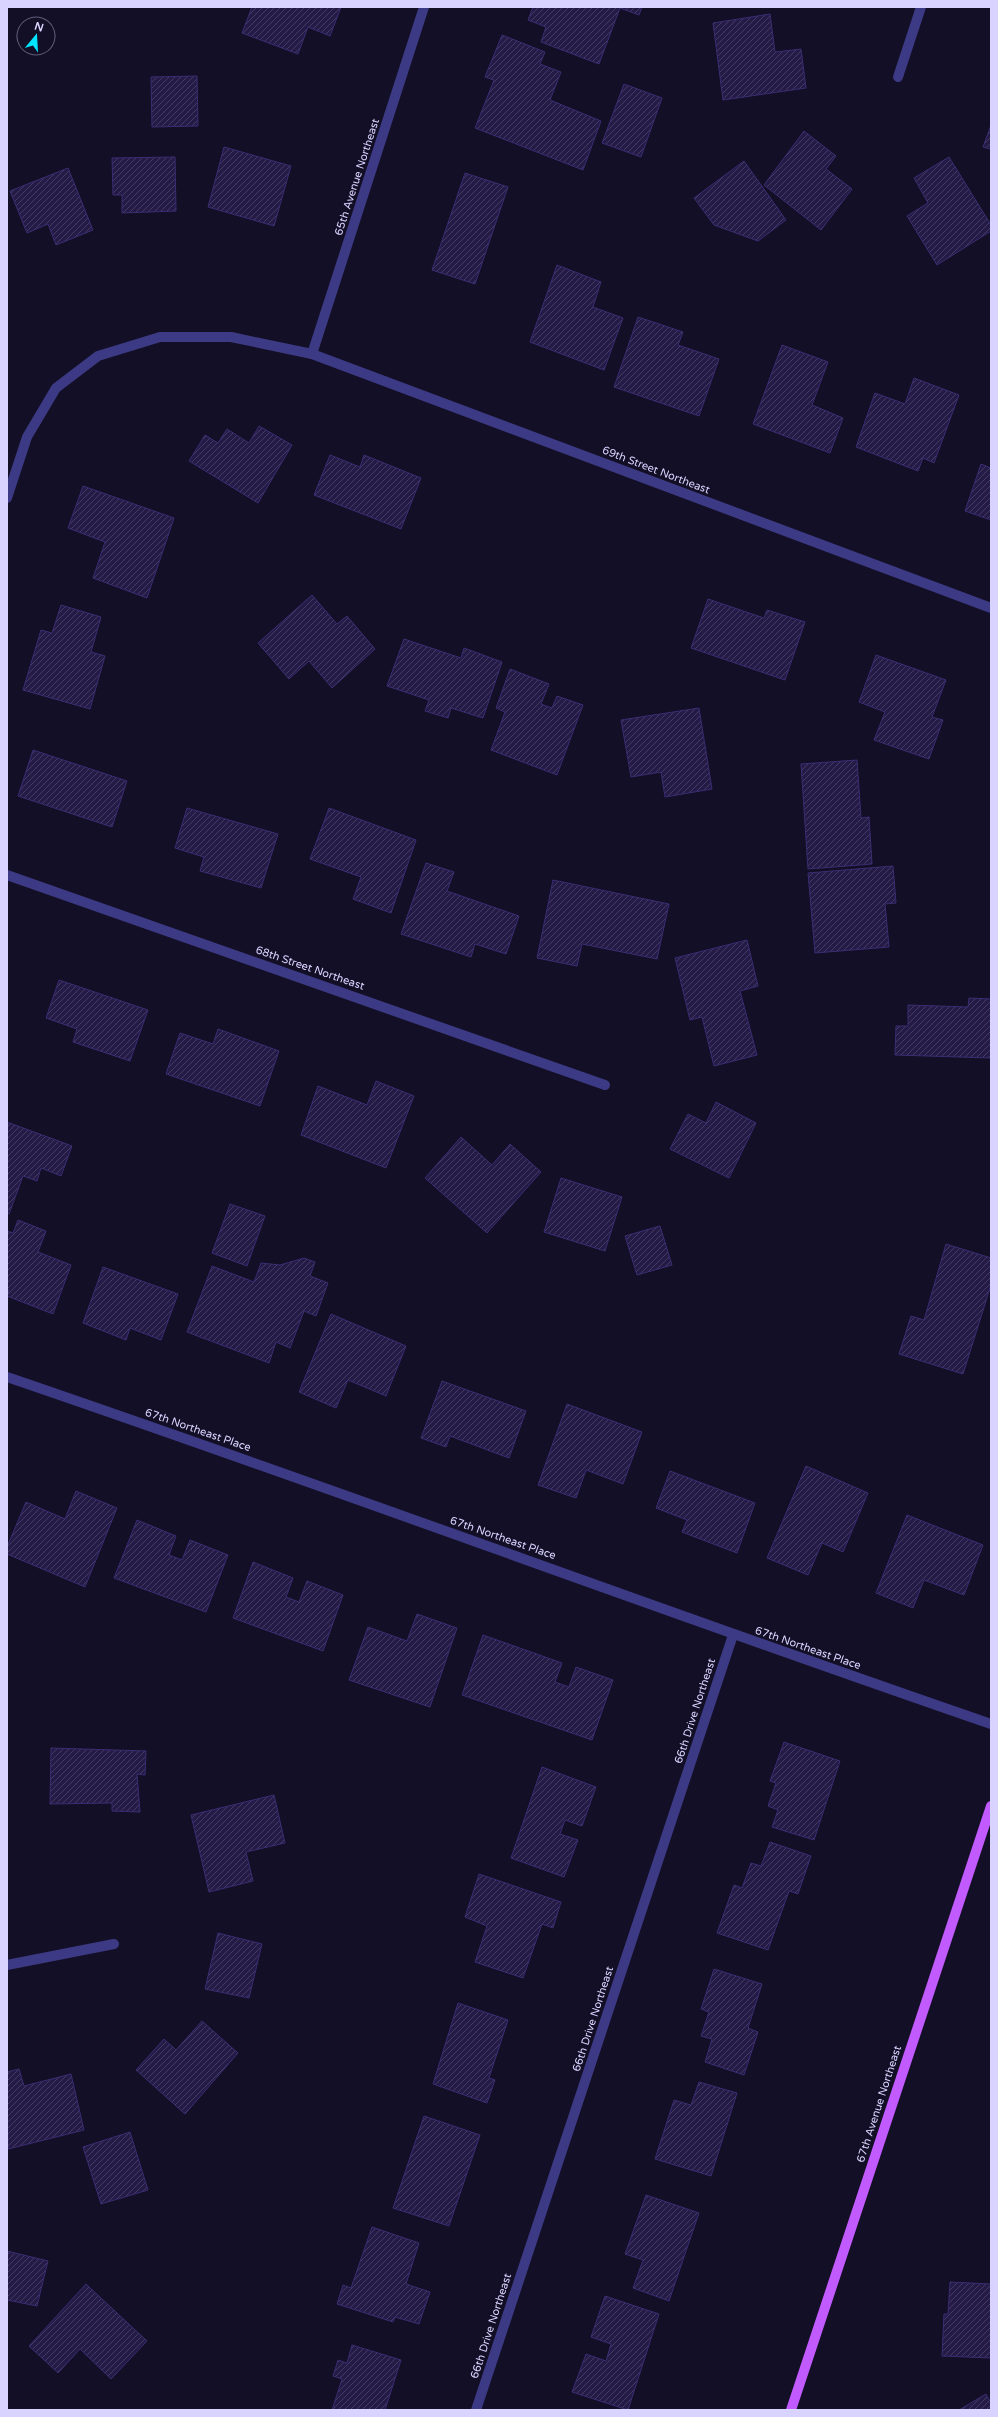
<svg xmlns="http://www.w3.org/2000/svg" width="998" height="2417" font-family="'Varela Round',sans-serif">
  <defs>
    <pattern id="building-hatch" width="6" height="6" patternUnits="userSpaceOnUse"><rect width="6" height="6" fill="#241b47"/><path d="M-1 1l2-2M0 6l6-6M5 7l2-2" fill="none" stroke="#433b63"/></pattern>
  </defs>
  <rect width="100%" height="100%" fill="#130f26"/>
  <g fill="url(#building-hatch)" stroke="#3b2d73">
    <path d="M252 7H341L330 36 308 27 298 54 242 33Z"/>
    <path d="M533 7H642L639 15 620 8 599 64 541 42 546 27 528 20Z"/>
    <path d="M770 14 775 52 801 49 806 88 723 100 713 23Z"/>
    <path d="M502 35 545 52 540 64 561 72 550 100 601 121 583 170 475 128 494 80 485 77Z"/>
    <path d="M197 76 198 126 152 127 151 77Z"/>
    <path d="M624 84 662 98 641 157 602 143Z"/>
    <path d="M991 125V149L983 147Z"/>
    <path d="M804 131 836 156 826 169 852 189 821 230 764 185Z"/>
    <path d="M224 147 291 166 274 226 208 207Z"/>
    <path d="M175 157 176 211 122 213V195H113L112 158Z"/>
    <path d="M949 157 991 225V231L937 265 907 216 928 203 914 178Z"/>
    <path d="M744 161 786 220 758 241 714 225 694 198Z"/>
    <path d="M68 168 93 230 56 245 48 224 27 233 10 191Z"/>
    <path d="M465 173 508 187 475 284 432 270Z"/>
    <path d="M557 265 601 282 593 307 623 318 604 370 530 342Z"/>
    <path d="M638 317 683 332 678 345 719 359 699 416 614 387Z"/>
    <path d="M782 345 828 362 812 405 843 418 830 453 753 424Z"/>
    <path d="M914 378 959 395 934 463 923 458 918 471 856 447 875 393 905 404Z"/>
    <path d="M259 426 292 445 258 503 189 461 205 435 218 443 227 429 249 443Z"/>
    <path d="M330 455 360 467 364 455 421 478 401 529 314 495Z"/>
    <path d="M981 464 991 468V520L965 511Z"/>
    <path d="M83 486 174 518 147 598 93 578 105 542 68 528Z"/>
    <path d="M312 595 337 624 347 616 375 649 332 688 309 661 289 679 258 643Z"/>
    <path d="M708 599 764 618 767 610 805 622 785 680 691 648Z"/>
    <path d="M61 605 101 617 91 652 105 656 90 709 23 690 41 630 52 633Z"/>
    <path d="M404 639 461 658 464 648 502 662 483 718 451 708 448 718 425 711 429 700 387 686Z"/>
    <path d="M876 655 946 680 932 717 943 720 929 759 874 740 885 712 859 702Z"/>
    <path d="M510 669 549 684 541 704 552 708 557 696 583 705 557 775 491 750 505 712 496 708Z"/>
    <path d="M699 708 712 789 665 797 661 772 631 777 621 720Z"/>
    <path d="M33 750 127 781 112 827 18 796Z"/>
    <path d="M857 760 861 818 869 817 872 864 808 869 801 764Z"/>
    <path d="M187 808 278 834 261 888 200 871 204 857 175 848Z"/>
    <path d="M329 808 416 840 391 913 353 899 361 877 310 859Z"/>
    <path d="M426 863 454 872 447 891 519 916 506 954 475 944 471 957 401 934Z"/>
    <path d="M893 866 896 903 885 904 889 947 815 953 808 873Z"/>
    <path d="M553 880 669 904 657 959 582 944 577 966 537 958Z"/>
    <path d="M747 940 758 986 740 991 757 1055 714 1066 702 1017 690 1020 675 958Z"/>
    <path d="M59 980 148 1010 130 1061 73 1042 77 1029 46 1018Z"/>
    <path d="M969 998 991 999V1058L895 1055 896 1026H908V1005L968 1007Z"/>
    <path d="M218 1029 279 1051 260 1106 166 1074 180 1033 213 1044Z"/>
    <path d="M376 1081 414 1096 386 1168 301 1135 318 1086 367 1105Z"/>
    <path d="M716 1102 756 1123 729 1178 670 1149 688 1114 706 1123Z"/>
    <path d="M7 1122 72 1146 61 1176 41 1168 37 1181 23 1176 9 1214 7 1213Z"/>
    <path d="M461 1137 492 1165 510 1144 541 1172 487 1233 425 1178Z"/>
    <path d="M561 1178 622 1197 605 1251 544 1232Z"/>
    <path d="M230 1204 265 1216 247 1266 212 1253Z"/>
    <path d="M18 1220 46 1231 38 1252 71 1265 53 1314 7 1296 9 1290 7 1289V1231L13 1233Z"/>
    <path d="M660 1226 672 1265 637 1275 625 1236Z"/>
    <path d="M946 1244 991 1258V1285L963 1374 899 1354 911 1316 924 1320Z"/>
    <path d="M304 1258 315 1262 310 1276 328 1283 316 1316 304 1311 290 1348 276 1342 269 1363 187 1332 212 1266 254 1282 261 1263 280 1265Z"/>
    <path d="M103 1267 178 1294 161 1340 130 1328 126 1340 83 1323Z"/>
    <path d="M331 1314 406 1346 386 1396 348 1380 336 1408 299 1392Z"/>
    <path d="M442 1381 526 1411 509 1458 450 1436 446 1447 421 1438Z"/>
    <path d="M567 1404 642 1432 623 1484 586 1470 576 1498 538 1485Z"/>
    <path d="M806 1466 868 1493 843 1552 822 1543 808 1575 767 1558Z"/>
    <path d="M670 1471 755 1503 737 1553 682 1532 687 1520 656 1508Z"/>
    <path d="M76 1491 117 1508 85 1587 7 1554V1547L26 1502 65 1519Z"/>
    <path d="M907 1515 983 1545 964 1595 924 1580 913 1608 876 1593Z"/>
    <path d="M137 1520 176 1536 169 1555 182 1560 190 1540 228 1555 206 1612 114 1578Z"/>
    <path d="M253 1562 293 1578 286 1597 299 1602 307 1581 343 1595 323 1651 233 1618Z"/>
    <path d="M417 1614 457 1628 430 1707 349 1680 368 1627 407 1641Z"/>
    <path d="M483 1635 562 1663 555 1682 569 1687 576 1667 613 1680 592 1740 462 1695Z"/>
    <path d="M784 1742 840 1761 814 1840 772 1827 778 1810 768 1806 776 1783 770 1781Z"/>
    <path d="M51 1748 146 1751 145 1775 137 1774 140 1812 112 1811V1803L50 1804Z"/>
    <path d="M542 1767 596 1787 582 1826 565 1820 560 1834 578 1840 564 1877 511 1858Z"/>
    <path d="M274 1795 285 1843 246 1852 253 1881 209 1892 191 1815Z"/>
    <path d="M770 1842 811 1856 798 1894 789 1891 768 1950 717 1933 734 1885 742 1888 751 1863 761 1866Z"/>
    <path d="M479 1874 561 1902 553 1928 542 1924 523 1978 475 1962 487 1926 465 1917Z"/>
    <path d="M218 1933 262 1944 249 1998 205 1989Z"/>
    <path d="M714 1969 762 1984 748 2028 758 2032 744 2075 705 2062 712 2039 701 2036 709 2012 701 2009Z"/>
    <path d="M458 2003 508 2020 489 2078 495 2080 487 2103 433 2084Z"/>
    <path d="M202 2021 238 2053 185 2114 136 2070 164 2039 176 2050Z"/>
    <path d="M19 2069 24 2086 71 2074 84 2130 8 2149 7 2072Z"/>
    <path d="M699 2082 737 2093 711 2176 655 2159 674 2100 691 2105Z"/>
    <path d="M424 2116 480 2135 449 2226 393 2208Z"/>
    <path d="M130 2132 148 2190 101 2204 83 2147Z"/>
    <path d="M646 2195 699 2213 669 2301 633 2288 643 2260 625 2254Z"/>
    <path d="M372 2227 419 2243 406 2284 430 2292 419 2324 395 2317 393 2322 337 2304 343 2285 351 2288Z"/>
    <path d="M7 2251 48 2261 37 2306 7 2300Z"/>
    <path d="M950 2282 991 2284V2358L942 2356 944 2314H948Z"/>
    <path d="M86 2284 147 2341 111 2379 80 2349 58 2373 29 2346Z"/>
    <path d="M605 2296 659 2314 628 2410 572 2392 586 2354 606 2361 611 2344 591 2337Z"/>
    <path d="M352 2345 401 2360 385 2410H332L342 2379 333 2376 338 2360 347 2363Z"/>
    <path d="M986 2394 991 2403V2410H959Z"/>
  </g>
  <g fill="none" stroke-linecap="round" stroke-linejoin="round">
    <g stroke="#3d3a85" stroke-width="10">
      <path d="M898 77 921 7"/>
      <path d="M312 354 424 7"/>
      <path d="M7 498 27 437 56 388 98 356 160 337H231L312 354 991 608"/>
      <path d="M7 875 605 1085"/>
      <path d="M7 1377C336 1489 662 1611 991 1724"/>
      <path d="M7 1965 114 1944"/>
      <path d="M476 2410 733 1635"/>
    </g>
    <path stroke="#c25bff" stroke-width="10" d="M791 2410 991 1806"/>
  </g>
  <g text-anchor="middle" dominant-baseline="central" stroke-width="4" stroke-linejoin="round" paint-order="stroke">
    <g font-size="11" fill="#d9d4ff" stroke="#130f26">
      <text transform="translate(357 177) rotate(-72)">65th Avenue Northeast</text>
      <text transform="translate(656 470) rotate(21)">69th Street Northeast</text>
      <text transform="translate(310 968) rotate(19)">68th Street Northeast</text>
      <text transform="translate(198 1430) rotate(19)">67th Northeast Place</text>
      <text transform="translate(503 1538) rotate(19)">67th Northeast Place</text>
      <text transform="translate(808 1648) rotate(19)">67th Northeast Place</text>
      <text transform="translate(695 1711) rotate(-72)">66th Drive Northeast</text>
      <text transform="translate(593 2019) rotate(-72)">66th Drive Northeast</text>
      <text transform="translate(879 2104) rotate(-72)">67th Avenue Northeast</text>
      <text transform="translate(491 2326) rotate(-72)">66th Drive Northeast</text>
    </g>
  </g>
  <rect width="998" height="2417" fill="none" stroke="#d9d4ff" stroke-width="16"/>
  <g transform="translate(36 36) rotate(18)"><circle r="19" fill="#130f26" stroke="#625e7d"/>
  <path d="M0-3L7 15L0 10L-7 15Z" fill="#00e5ff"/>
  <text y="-6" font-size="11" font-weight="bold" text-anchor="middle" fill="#d9d4ff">N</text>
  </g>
</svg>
